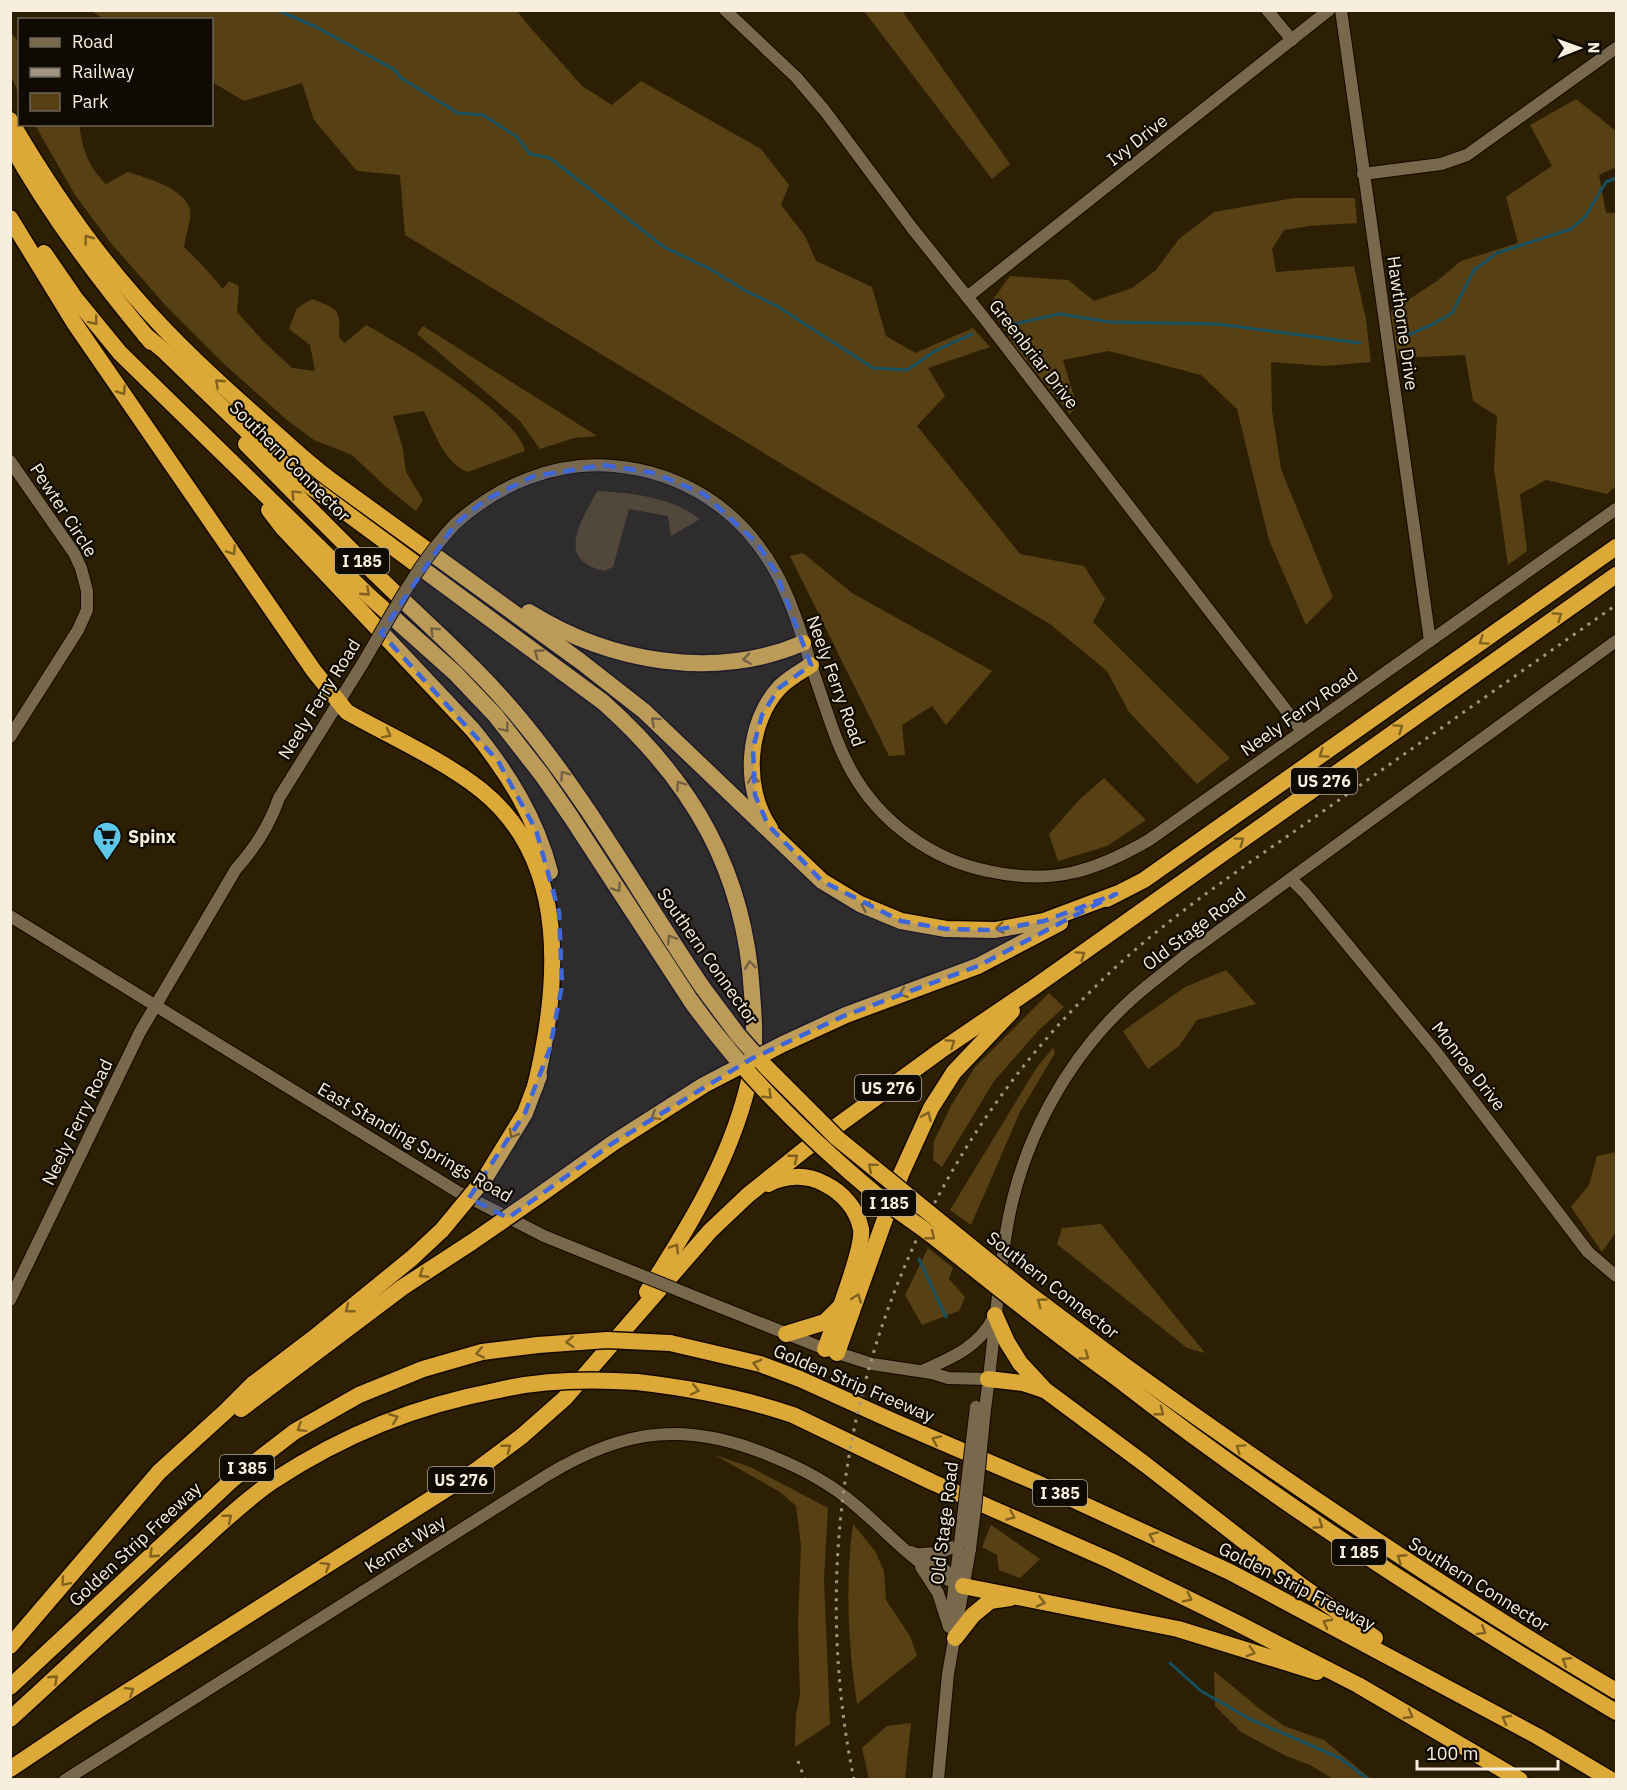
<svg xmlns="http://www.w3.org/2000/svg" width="1627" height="1790" font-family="'IBM Plex Sans',sans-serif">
  <rect width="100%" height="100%" fill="#2c1f03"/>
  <g fill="#574114">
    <path d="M91 11H517L529 26 582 86 612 105 641 81 761 149 789 185 781 205 805 236 816 261 872 287 886 336 915 353 973 328 990 347 928 368 945 396 917 426 1020 554 1084 566 1105 599 1093 622 1230 758 1197 784 1129 712 1107 671 1050 624 828 492 405 235 400 175 357 171 314 120 302 83 244 101 212 82V20L105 19Z"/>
    <path d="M864 11H902L1010 164 992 179Z"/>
    <path d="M11 33 19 42V94L11 76Z"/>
    <path d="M1576 99 1616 131V167L1599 175 1606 213H1616V486L1607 494 1546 480 1520 494 1527 551 1508 565 1494 468 1497 416 1473 401 1465 355 1398 358 1390 312 1437 281 1461 261 1518 243 1506 197 1552 166 1530 125Z"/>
    <path d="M35 125H79C83 150 87 165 106 184L128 172C146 178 185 188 190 210 192 217 185 238 184 247L204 267 223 289 229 281 239 286 237 312 264 342 292 368 315 371 310 345 289 329 297 308 312 299C338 309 341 309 339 337L345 343 366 325C401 344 517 414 525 451L468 472C444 463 435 433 424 411L393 416 403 449 406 472 423 500 416 511 386 487 352 455 314 440 287 420 223 363 167 307 110 242 75 195Z"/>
    <path d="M1294 198H1355L1357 223 1309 226 1284 230 1272 249 1276 272 1354 266 1366 319 1371 362 1324 366 1271 362 1272 411 1281 469 1333 597 1306 625 1269 540 1237 409 1201 375 1109 351 1063 360 1077 406 1070 414 1015 347 989 305 1010 276 1068 280 1094 301 1132 288 1156 270 1179 239 1214 212Z"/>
    <path d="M423 326 597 436 574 438 540 449 520 421 417 334Z"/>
    <path d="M597 491C633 493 671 497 700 519L671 536 668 516 629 509 613 567 604 571C554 559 582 521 597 491Z"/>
    <path d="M803 553 852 593 992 671 946 725 932 706 902 725 905 755 889 756 790 556Z"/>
    <path d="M1104 778 1146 820 1107 846 1058 861 1049 834 1079 800Z"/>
    <path d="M1226 970 1256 1004 1197 1020 1179 1046 1148 1069 1123 1031 1185 987Z"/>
    <path d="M1049 993 1064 1007 1039 1030 994 1081 942 1167 933 1160 934 1141 951 1106 975 1067Z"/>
    <path d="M1053 1048 1055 1053 1020 1112 971 1225 950 1210 1037 1067Z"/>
    <path d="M1616 1152V1232L1602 1252 1571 1207 1589 1185 1597 1156Z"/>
    <path d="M1101 1224 1205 1353 1187 1348 1057 1244 1062 1228Z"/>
    <path d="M928 1248 953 1268 949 1279 965 1297 959 1311 922 1325 905 1295Z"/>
    <path d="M715 1455 750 1467 828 1508 824 1578 830 1724 795 1747 796 1714 800 1695 798 1625 801 1546 796 1506 780 1492Z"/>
    <path d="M853 1524 875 1551 884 1571 886 1600 910 1636 917 1656 857 1704C848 1644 845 1584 853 1524Z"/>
    <path d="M991 1525 1040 1559 1020 1578 999 1570 997 1555 982 1547Z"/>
    <path d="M1214 1671 1260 1709 1284 1726 1324 1740 1371 1779H1333L1310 1765 1286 1756 1241 1732 1215 1706Z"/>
    <path d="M911 1723 905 1779H869L862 1748 887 1726Z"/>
  </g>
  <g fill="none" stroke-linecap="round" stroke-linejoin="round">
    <g stroke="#174f5f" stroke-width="3">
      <path d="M277 10 316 27 395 70 401 78 458 113 483 115 517 137 530 154 550 158 664 247 712 270 744 290 777 306 873 368 907 370 935 351 972 334"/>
      <path d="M1009 325 1059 314 1110 322 1218 324 1360 343"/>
      <path d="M1399 339 1431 325 1452 313 1474 270 1497 253 1571 229 1585 217 1606 182 1616 178"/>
      <path d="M919 1259 946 1317"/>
      <path d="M1170 1663 1201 1691 1250 1719 1340 1758 1369 1780"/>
    </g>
    <g stroke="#140800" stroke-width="14">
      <g id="minor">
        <path d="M725 10 796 77 825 111 912 228 984 318 1302 731"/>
        <path d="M1267 10 1292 40"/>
        <path d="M1341 10 1430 641"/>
        <path d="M1363 174 1441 164 1467 155 1616 48"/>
        <path d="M967 297 1329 10"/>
        <path d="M10 461 74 553 81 568 87 591V610L78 630 10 737"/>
        <path d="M455 524C498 485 554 461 613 466 683 472 741 510 775 571 795 606 806 651 819 689 829 717 837 746 852 772 880 822 932 860 988 871 1051 885 1094 872 1149 840L1616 509"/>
        <path d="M1291 879 1305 893 1436 1052 1588 1252 1616 1276"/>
        <path d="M10 916 458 1192 544 1236"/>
        <path d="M10 1300 140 1032 236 869C254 849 270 824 279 798L363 663"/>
        <path d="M710 1303 825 1349 872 1364 932 1373 948 1378 988 1379"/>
        <path d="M922 1371C951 1358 977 1348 993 1319"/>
        <path d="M985 1409C993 1351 997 1292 1006 1233 1020 1144 1066 1058 1133 998 1150 983 1169 969 1186 955L1616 641"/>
        <path d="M911 1552C925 1557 942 1563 951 1577"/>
        <path d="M921 1554 939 1553 960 1544"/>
        <path d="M921 1567 938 1593 949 1627"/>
        <path d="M951 1613 960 1543"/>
        <path d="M65 1780 549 1474C626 1428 688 1421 771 1456 801 1468 830 1483 854 1504 890 1533 918 1571 963 1586"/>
        <path d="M938 1780 948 1674 970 1549"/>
      </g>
    </g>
    <g stroke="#140800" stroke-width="19">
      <g id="highway">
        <path d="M10 120C47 183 88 244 136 298 175 343 219 383 263 422 286 442 307 463 332 481L580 661 644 711 822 881 860 904 901 921 946 929 995 930 1044 921 1116 894"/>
        <path d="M10 143C50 215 99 280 151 342"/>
        <path d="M10 218 75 324 314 671 347 712C390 736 443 760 481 790 571 862 559 988 535 1087"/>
        <path d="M44 253 75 298 120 353 369 596 455 673 495 715 542 775 571 817 691 1001"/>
        <path d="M145 335 163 350 255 439 310 486 603 702C693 782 745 872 752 993 754 1018 756 1046 751 1071 735 1152 692 1222 647 1292"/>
        <path d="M246 444C294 493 342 542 391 589 437 633 485 675 525 725 592 807 643 900 703 988"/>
        <path d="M269 510 282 527 473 730C508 773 536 818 550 872"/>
        <path d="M529 612C609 662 714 681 803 643"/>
        <path d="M770 828C742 788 747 722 780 687 789 678 800 672 811 665"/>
        <path d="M1107 899 1144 880 1616 547"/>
        <path d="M783 1044 846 1015 978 966 1060 923"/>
        <path d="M485 1178 525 1113 539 1076"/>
        <path d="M768 1184C786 1175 807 1174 825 1184 843 1193 857 1209 861 1229 864 1249 833 1327 825 1349"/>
        <path d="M537 1197 613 1143 704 1085"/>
        <path d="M995 1315 1007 1342 1020 1363 1045 1390 1146 1465 1299 1584 1375 1638"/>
        <path d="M786 1334 825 1322 839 1308"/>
        <path d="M670 1343 760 1364 800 1379 895 1422 1035 1482 1230 1572 1537 1736 1611 1780"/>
        <path d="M837 1353 901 1174 931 1108 954 1072 1012 1011"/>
        <path d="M1121 1363C1282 1479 1445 1590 1616 1691"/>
        <path d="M1114 1376C1273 1500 1443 1609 1616 1712"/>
        <path d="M988 1379 1023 1383 1044 1390"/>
        <path d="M637 1382C689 1388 743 1398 793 1415L932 1482 1111 1561 1239 1624 1358 1685 1520 1780"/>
        <path d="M241 1409 403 1287 472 1242"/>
        <path d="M963 1586 1178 1629 1317 1672"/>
        <path d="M955 1638 973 1615 990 1601 1010 1598"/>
        <path d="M10 1646 159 1472 226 1411 253 1384 315 1337 412 1258 442 1230"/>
        <path d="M10 1687 232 1480 294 1432 359 1395 423 1369 482 1352 538 1345"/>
        <path d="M10 1719C69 1666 125 1611 183 1558 212 1532 241 1503 273 1481 345 1434 415 1406 499 1390"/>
        <path d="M10 1769 89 1716 478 1469 522 1436 565 1398 710 1231 748 1195 804 1150 940 1051 1033 988 1616 575"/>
      </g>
    </g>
    <use href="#minor" stroke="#78694c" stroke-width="12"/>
    <use href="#highway" stroke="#dca837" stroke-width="16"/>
    <g stroke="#a09580" stroke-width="3" stroke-dasharray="3 6" stroke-linecap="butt">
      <path d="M798 1761 805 1780"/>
      <path d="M854 1780C795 1491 885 1192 1096 986 1160 922 1238 871 1312 819 1413 748 1515 676 1616 605"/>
    </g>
    <g stroke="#140800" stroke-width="14" stroke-linecap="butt">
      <g id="minor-bridge">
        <path d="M363 663C391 616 417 564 455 524"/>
        <path d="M544 1236 710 1303"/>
        <path d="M960 1543 976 1407"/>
        <path d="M970 1549 975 1509 985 1409"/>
      </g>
    </g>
    <g stroke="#140800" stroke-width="19" stroke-linecap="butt">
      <g id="highway-bridge">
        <path d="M703 988 738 1035 767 1068 837 1138 1029 1294 1121 1363"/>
        <path d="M691 1001C744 1075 809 1139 879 1197 897 1211 916 1223 934 1237 994 1284 1052 1332 1114 1376"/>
        <path d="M704 1085 783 1044"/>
        <path d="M442 1230 485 1178"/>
        <path d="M472 1242 537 1197"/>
        <path d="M538 1345 607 1340 670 1343"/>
        <path d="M499 1390C544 1379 591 1379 637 1382"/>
      </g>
    </g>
    <use href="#minor-bridge" stroke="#78694c" stroke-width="12"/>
    <use href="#highway-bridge" stroke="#dca837" stroke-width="16"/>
  </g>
  <defs><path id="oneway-chevron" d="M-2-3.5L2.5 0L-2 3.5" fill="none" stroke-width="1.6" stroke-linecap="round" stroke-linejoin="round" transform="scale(1.5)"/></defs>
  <g stroke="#80611f">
    <use href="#oneway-chevron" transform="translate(88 239) rotate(-127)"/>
    <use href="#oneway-chevron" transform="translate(94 321) rotate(51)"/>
    <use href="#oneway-chevron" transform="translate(219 383) rotate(-137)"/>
    <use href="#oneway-chevron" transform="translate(122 391) rotate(56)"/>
    <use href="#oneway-chevron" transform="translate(295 494) rotate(-135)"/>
    <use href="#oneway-chevron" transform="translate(232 551) rotate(56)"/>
    <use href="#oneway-chevron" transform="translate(366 592) rotate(43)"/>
    <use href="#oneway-chevron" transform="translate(1558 616) rotate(-35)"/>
    <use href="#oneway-chevron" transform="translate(434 631) rotate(-136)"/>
    <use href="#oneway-chevron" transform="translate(1483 641) rotate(145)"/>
    <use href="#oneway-chevron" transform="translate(538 653) rotate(-144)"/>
    <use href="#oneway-chevron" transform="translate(747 659) rotate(171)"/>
    <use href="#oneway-chevron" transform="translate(655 721) rotate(-139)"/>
    <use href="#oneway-chevron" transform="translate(505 728) rotate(52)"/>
    <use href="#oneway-chevron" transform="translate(1399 728) rotate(-35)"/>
    <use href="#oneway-chevron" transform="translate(387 734) rotate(29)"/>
    <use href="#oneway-chevron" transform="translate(1323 754) rotate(145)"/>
    <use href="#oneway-chevron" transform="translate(564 775) rotate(-125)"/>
    <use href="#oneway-chevron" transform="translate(753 779) rotate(-96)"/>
    <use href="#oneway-chevron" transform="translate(680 785) rotate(-125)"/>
    <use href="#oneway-chevron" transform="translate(1240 841) rotate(-36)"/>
    <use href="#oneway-chevron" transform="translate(617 888) rotate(57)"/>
    <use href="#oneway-chevron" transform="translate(865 906) rotate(-156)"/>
    <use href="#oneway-chevron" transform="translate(1000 928) rotate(173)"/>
    <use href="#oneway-chevron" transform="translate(671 939) rotate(-123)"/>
    <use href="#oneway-chevron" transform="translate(1081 955) rotate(-35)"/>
    <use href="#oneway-chevron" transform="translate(750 965) rotate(-97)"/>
    <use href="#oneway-chevron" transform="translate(903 993) rotate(159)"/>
    <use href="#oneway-chevron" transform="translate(951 1043) rotate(-34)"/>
    <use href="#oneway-chevron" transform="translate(768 1095) rotate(44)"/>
    <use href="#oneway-chevron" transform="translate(655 1116) rotate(148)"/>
    <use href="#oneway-chevron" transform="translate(927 1116) rotate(-66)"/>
    <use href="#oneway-chevron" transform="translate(513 1134) rotate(120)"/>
    <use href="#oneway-chevron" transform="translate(794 1158) rotate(-39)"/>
    <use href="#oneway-chevron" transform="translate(872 1167) rotate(-140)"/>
    <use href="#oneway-chevron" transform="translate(931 1236) rotate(38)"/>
    <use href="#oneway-chevron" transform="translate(675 1248) rotate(-57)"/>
    <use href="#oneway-chevron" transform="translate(423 1274) rotate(147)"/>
    <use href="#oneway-chevron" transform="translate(857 1298) rotate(-70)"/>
    <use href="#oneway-chevron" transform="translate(1041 1302) rotate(-144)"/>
    <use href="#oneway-chevron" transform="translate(349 1309) rotate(141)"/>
    <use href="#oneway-chevron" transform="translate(570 1342) rotate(176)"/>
    <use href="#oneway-chevron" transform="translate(480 1353) rotate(169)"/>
    <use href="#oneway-chevron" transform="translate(1085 1356) rotate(36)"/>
    <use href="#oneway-chevron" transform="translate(757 1364) rotate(-164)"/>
    <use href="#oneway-chevron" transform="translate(695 1390) rotate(12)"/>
    <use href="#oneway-chevron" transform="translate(1160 1412) rotate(38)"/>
    <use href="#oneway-chevron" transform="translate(394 1418) rotate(-22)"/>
    <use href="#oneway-chevron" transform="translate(301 1428) rotate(148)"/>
    <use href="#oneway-chevron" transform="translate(936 1440) rotate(-157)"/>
    <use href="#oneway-chevron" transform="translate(507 1448) rotate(-38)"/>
    <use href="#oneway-chevron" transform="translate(1240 1448) rotate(-145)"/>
    <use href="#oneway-chevron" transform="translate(1011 1516) rotate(24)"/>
    <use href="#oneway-chevron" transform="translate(228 1518) rotate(-40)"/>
    <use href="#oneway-chevron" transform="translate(1319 1525) rotate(34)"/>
    <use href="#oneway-chevron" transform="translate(1153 1536) rotate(-156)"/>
    <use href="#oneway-chevron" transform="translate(153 1554) rotate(137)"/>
    <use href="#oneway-chevron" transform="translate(1401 1558) rotate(-147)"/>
    <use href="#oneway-chevron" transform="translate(326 1566) rotate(-32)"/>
    <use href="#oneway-chevron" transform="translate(65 1582) rotate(131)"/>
    <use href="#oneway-chevron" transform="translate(1188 1598) rotate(26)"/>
    <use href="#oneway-chevron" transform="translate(1041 1602) rotate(13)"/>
    <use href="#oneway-chevron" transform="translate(1327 1623) rotate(-152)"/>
    <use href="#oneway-chevron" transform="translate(1482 1631) rotate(32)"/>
    <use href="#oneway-chevron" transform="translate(1251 1652) rotate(17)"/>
    <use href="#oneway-chevron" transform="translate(1566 1661) rotate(-149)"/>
    <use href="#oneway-chevron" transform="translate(54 1679) rotate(-43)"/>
    <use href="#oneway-chevron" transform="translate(130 1691) rotate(-32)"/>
    <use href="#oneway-chevron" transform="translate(1409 1715) rotate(30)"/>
    <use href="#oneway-chevron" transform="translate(1506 1719) rotate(-152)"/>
  </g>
  <path fill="#3e66d9" fill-opacity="0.2" stroke="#3e66d9" stroke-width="4.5" stroke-dasharray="12 8" stroke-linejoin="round" d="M604 465 654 473 704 494 757 543 776 572 811 665 779 688 762 715 753 748 755 795 768 825 822 881 901 921 946 929 995 930 1044 921 1116 894 978 966 846 1015 751 1059 613 1143 508 1218 469 1198 525 1113 550 1048 562 985 559 912 536 830 498 761 381 633 455 524 485 500 534 476Z"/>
  <defs>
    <g id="supermarket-pin" transform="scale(1.5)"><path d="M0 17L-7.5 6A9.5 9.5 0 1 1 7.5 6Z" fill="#5cc7e8" stroke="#0f0a02"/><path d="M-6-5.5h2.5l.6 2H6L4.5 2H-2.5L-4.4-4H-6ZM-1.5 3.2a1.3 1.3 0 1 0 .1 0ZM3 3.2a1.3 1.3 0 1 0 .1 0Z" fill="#111"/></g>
  </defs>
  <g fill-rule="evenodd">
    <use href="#supermarket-pin" x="107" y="836"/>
  </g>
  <g text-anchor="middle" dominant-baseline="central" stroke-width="4.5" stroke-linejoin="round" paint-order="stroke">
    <g fill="#0f0a02" stroke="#b1aa9c" stroke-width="1.5">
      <rect x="335" y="548" width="54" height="26" rx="4.5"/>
      <rect x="1291" y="768" width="66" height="26" rx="4.5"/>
      <rect x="855" y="1075" width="66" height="26" rx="4.5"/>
      <rect x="862" y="1190" width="54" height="26" rx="4.5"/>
      <rect x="220" y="1455" width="54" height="26" rx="4.5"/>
      <rect x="428" y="1467" width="66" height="26" rx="4.5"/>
      <rect x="1033" y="1480" width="54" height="26" rx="4.5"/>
      <rect x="1332" y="1539" width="54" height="26" rx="4.5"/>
    </g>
    <g font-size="16" font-weight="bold" fill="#f7eede">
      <text x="362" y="561">I 185</text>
      <text x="1324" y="781">US 276</text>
      <text x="888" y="1088">US 276</text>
      <text x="889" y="1203">I 185</text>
      <text x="247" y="1468">I 385</text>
      <text x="461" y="1480">US 276</text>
      <text x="1060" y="1493">I 385</text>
      <text x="1359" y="1552">I 185</text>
    </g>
    <g font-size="18" fill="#f7eede" stroke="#0f0a02">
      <text transform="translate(1137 140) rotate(-38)">Ivy Drive</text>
      <text transform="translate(1403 323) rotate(82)">Hawthorne Drive</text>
      <text transform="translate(1034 354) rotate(52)">Greenbriar Drive</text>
      <text transform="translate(290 461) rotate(45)">Southern Connector</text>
      <text transform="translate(64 510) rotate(57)">Pewter Circle</text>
      <text transform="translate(836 681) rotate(70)">Neely Ferry Road</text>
      <text transform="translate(319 699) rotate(-58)">Neely Ferry Road</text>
      <text transform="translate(1299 712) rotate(-35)">Neely Ferry Road</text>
      <text transform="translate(1194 929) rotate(-37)">Old Stage Road</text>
      <text transform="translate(708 956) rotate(55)">Southern Connector</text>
      <text transform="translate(1469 1066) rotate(52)">Monroe Drive</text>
      <text transform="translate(77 1122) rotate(-64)">Neely Ferry Road</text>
      <text transform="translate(415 1142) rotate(30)">East Standing Springs Road</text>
      <text transform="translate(1053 1285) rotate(38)">Southern Connector</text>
      <text transform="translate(854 1383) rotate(23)">Golden Strip Freeway</text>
      <text transform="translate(944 1523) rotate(-83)">Old Stage Road</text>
      <text transform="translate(135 1544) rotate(-43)">Golden Strip Freeway</text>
      <text transform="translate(405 1544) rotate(-32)">Kemet Way</text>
      <text transform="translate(1479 1584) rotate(32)">Southern Connector</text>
      <text transform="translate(1297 1586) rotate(27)">Golden Strip Freeway</text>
    </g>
    <g font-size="18" font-weight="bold" fill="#f7eede" stroke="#0f0a02" text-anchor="start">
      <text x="128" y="836">Spinx</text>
    </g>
  </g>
  <rect width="1627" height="1790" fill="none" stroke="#f7eede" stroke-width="24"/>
  <rect x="18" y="18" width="195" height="108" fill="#0f0a02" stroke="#6c655a" stroke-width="1.5"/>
  <rect x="30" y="38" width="30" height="9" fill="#78694c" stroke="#6c655a" stroke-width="1.5"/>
  <text x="72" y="48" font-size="18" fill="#f7eede">Road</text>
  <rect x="30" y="68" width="30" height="9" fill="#a09580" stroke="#6c655a" stroke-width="1.5"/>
  <text x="72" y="78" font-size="18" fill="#f7eede">Railway</text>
  <rect x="30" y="93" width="30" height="18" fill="#574114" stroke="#6c655a" stroke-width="1.5"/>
  <text x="72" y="108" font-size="18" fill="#f7eede">Park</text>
  <g transform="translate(1579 48) rotate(89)" stroke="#0f0a02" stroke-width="4.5" paint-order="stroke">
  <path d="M0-4.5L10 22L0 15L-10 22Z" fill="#f7eede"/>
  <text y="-9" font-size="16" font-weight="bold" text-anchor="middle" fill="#f7eede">N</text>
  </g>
  <path d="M1417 1760v9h141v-9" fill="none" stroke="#f7eede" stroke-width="3"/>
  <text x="1426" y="1760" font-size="18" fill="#f7eede" stroke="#0f0a02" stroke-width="4.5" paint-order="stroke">100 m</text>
</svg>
